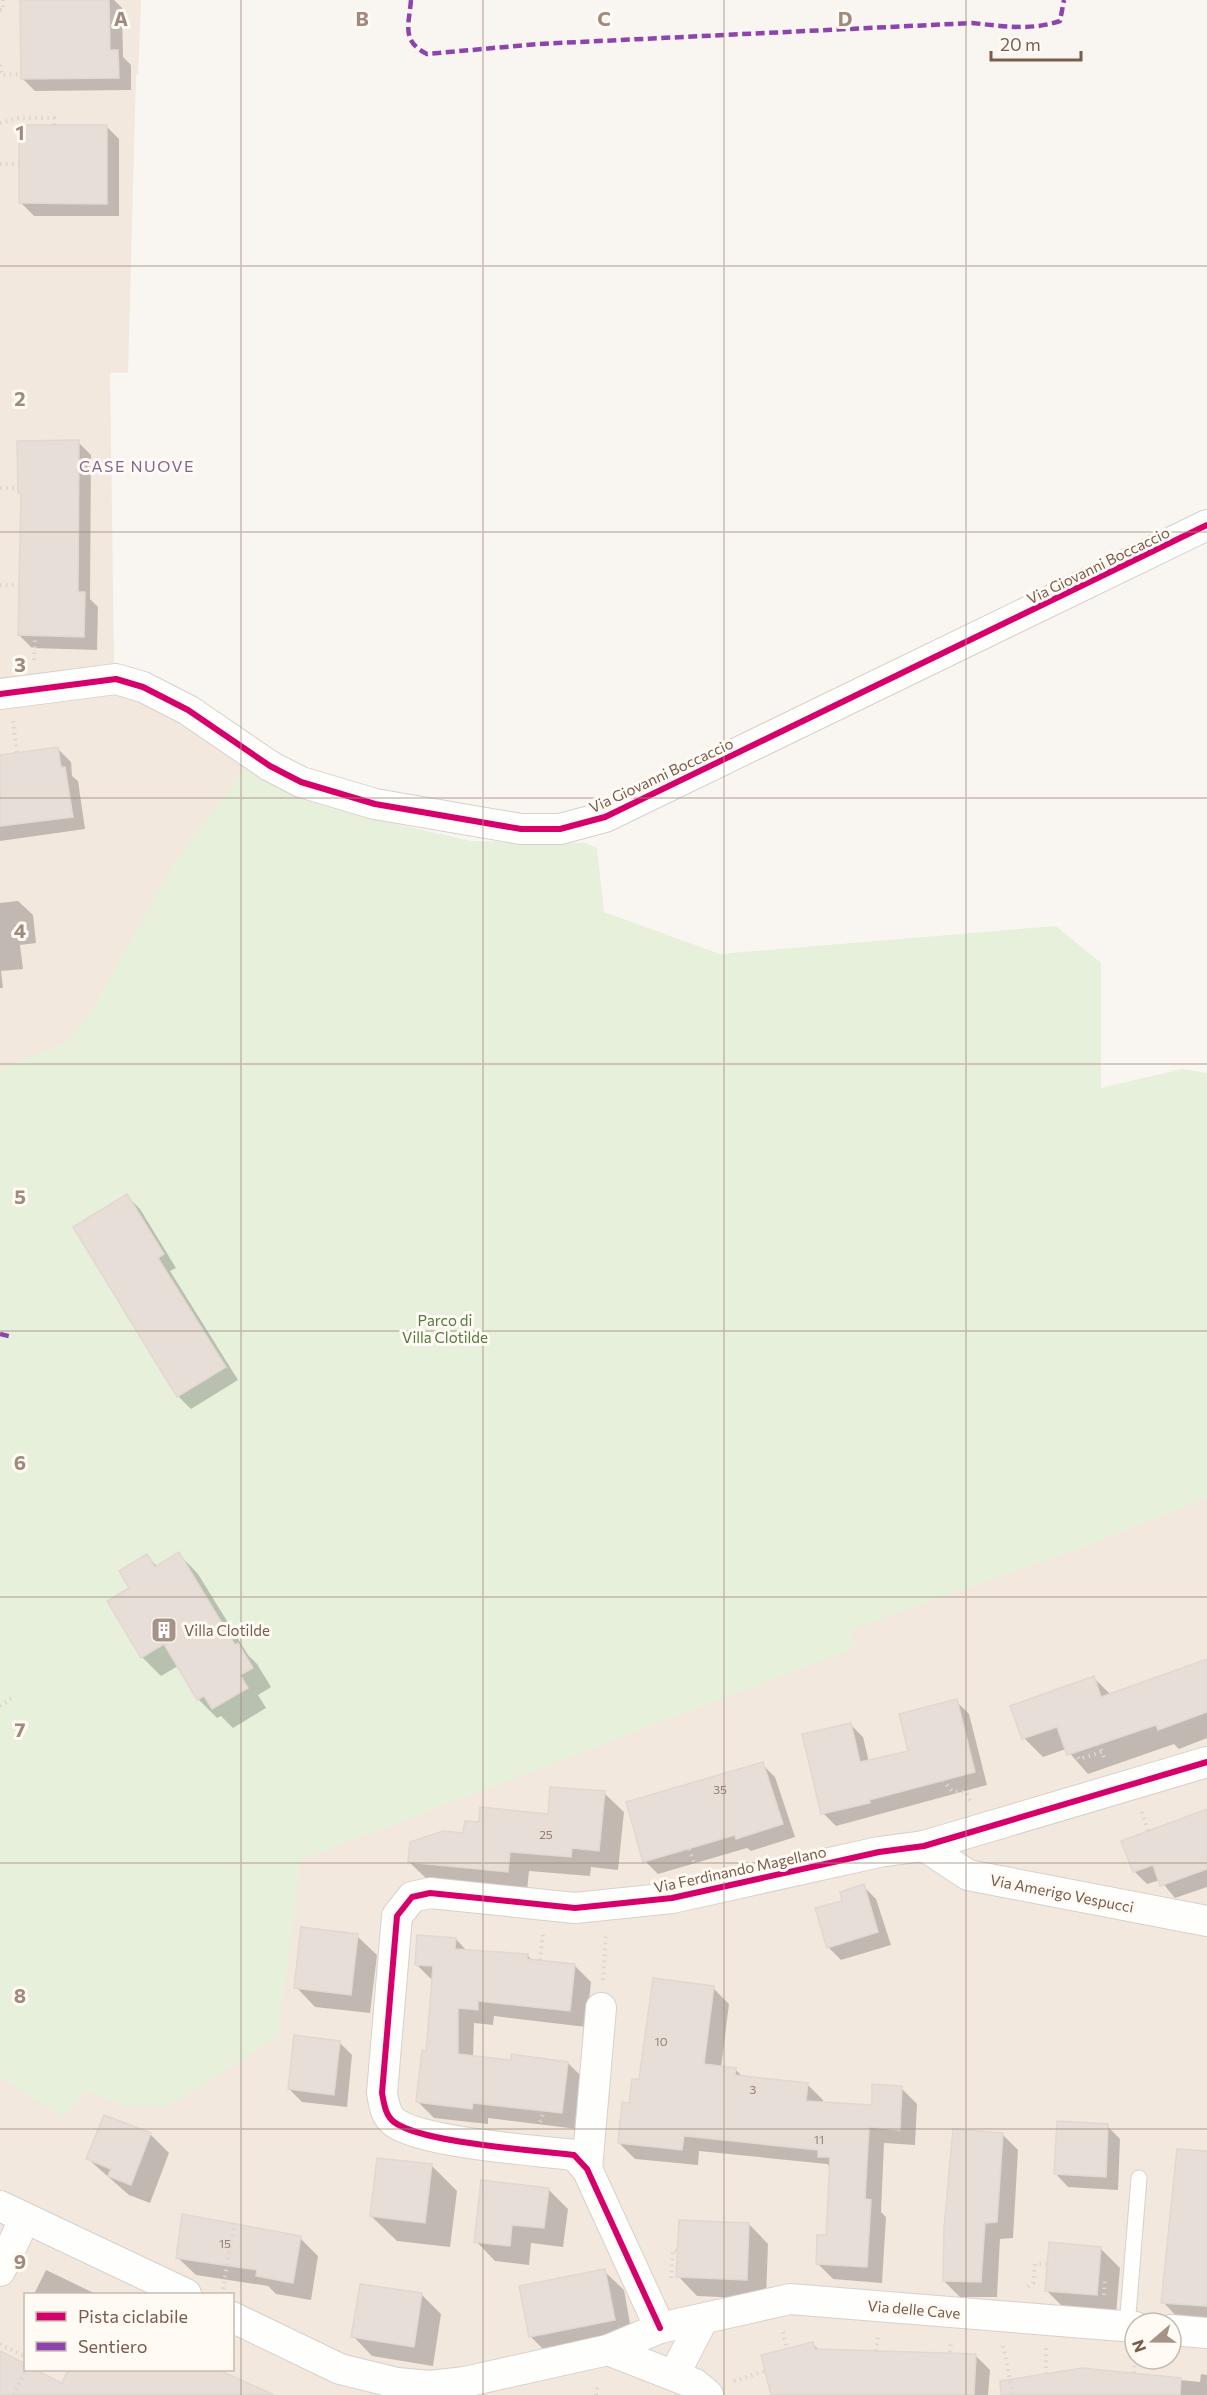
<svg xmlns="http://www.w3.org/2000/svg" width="1207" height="2395" font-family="Commissioner,sans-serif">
  <rect width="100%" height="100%" fill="#f9f5f0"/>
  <g fill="#f2e8de" fill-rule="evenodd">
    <path d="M0 0H141L138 75H136L128 373H110L114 662 198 726 351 806 82 1036 0 1088Z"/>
    <path d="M1207 1479V2395H0V1978L239 1834ZM26 2294H232V2370H26ZM1135 2323H1171V2359H1135Z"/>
  </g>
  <path fill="#e7f0db" d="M248 763 296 791 387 822 471 841 585 843 597 848 604 912 720 954 1056 926 1101 963V1088L1182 1069 1207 1073V1498L1084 1547 850 1630 855 1648 301 1860 278 2036 169 2106H128L85 2091 64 2117 0 2077V1070L67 1042 90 1013 175 862Z"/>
  <g fill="#0003">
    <path d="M22 0H114L122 8 123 57 131 65V90L35 91 22 78Z"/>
    <path d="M106 126 119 139V216H34L21 203Z"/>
    <path d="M78 442 91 455 90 599 98 607 97 650 32 648 19 635 23 496 19 492Z"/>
    <path d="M58 749 71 762 72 776 78 781 85 829 0 841V757Z"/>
    <path d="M18 901 33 915 36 943 20 945 23 969 1 971 3 988H0V903Z"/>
    <path d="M127 1196 140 1209 176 1268 170 1271 238 1380 191 1409 178 1396Z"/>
    <path d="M179 1554 198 1574 248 1655 257 1664 271 1687 258 1695 266 1708 233 1728 221 1716 217 1718 198 1699 178 1666 161 1676 142 1657 131 1589 147 1556 158 1567Z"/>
    <path d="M1207 1661V1738L1179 1749 1174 1744 1088 1774 1066 1749 1043 1757 1024 1738 1094 1678 1111 1695Z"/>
    <path d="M956 1701 969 1714 987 1785 836 1826 823 1813 850 1724 863 1737 869 1762 910 1752Z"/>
    <path d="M762 1764 775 1777 795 1837 751 1851 747 1848 658 1874 645 1861Z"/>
    <path d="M604 1793 624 1812 618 1870 591 1867 590 1876 529 1871 527 1891 429 1881 409 1862 464 1835 480 1823 549 1816Z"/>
    <path d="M1207 1811V1887L1175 1898 1160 1880 1147 1884 1134 1871Z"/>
    <path d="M863 1886 876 1899 891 1945 841 1960 828 1947 844 1902Z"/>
    <path d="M357 1936 377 1955 370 2013 315 2007 296 1987Z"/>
    <path d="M456 1939 467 1951 527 1955 533 1961 575 1966 591 1982 586 2027 494 2016 493 2025 474 2023 473 2058 512 2062 568 2063 584 2079 578 2129 488 2118V2124L434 2118 418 2102 428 2052 433 1981 416 1964Z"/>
    <path d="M713 1988 729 2004 721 2068 735 2069 744 2078 807 2084 823 2100V2103L873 2106 901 2088 917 2104 915 2145 884 2143 881 2212 886 2217 882 2283 833 2279 817 2263 827 2236 831 2168 827 2164 699 2151 698 2165 635 2159 619 2143 640 2081Z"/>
    <path d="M339 2042 352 2055 347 2107 302 2102 289 2089Z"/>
    <path d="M1107 2126 1120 2139 1118 2190 1068 2187 1055 2173Z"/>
    <path d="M150 2134 169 2153 150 2203 129 2195 88 2159Z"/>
    <path d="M1002 2134 1018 2150 1013 2238 1000 2239 997 2297H960L944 2281Z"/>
    <path d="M1207 2153V2322L1180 2320 1163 2302Z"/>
    <path d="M431 2165 457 2191 450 2247 397 2241 371 2216Z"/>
    <path d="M548 2189 568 2209 563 2247 531 2243 529 2265 495 2261 476 2241Z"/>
    <path d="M749 2224 768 2244 766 2299 697 2296 678 2276Z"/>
    <path d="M300 2238 318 2256 311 2300 276 2294 268 2286 196 2275 177 2257Z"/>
    <path d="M1100 2248 1120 2268 1116 2314 1066 2310 1046 2290Z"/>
    <path d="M46 2270 96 2294H34Z"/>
    <path d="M604 2271 624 2290 633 2340 550 2356 531 2337Z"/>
    <path d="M421 2294 441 2314 433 2366 372 2356 353 2336Z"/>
    <path d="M813 2344 819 2350 975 2355 990 2370 988 2395H772Z"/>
    <path d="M0 2353 26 2370H33L63 2385 70 2370H192L207 2377 210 2370H215L249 2385 259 2395H0Z"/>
    <path d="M1082 2370 1200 2382 1201 2374 1207 2375V2395H1038Z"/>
  </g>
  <g fill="#e6ded7" stroke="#e2d8d2" stroke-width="1.5">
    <path d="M20 0H109L110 50H118L119 78 21 79Z"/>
    <path d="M19 125H107V204L19 203Z"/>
    <path d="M79 440 78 592H85L84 637 18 635 21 493H18L17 441Z"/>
    <path d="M58 747 61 767H65L73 817 0 826V755Z"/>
    <path d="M127 1194 164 1254 158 1258 226 1367 177 1397 73 1227Z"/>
    <path d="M179 1552 235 1645 238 1643 253 1668 240 1675 248 1688 212 1709 204 1696 197 1700 164 1644 141 1658 107 1601 129 1588 119 1571 147 1554 155 1567Z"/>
    <path d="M1207 1659V1712L1158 1730 1156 1725 1067 1755 1057 1727 1022 1739 1010 1706 1094 1676 1101 1697Z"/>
    <path d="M957 1699 975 1772 869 1800 870 1803 821 1814 802 1734 851 1723 860 1762 908 1751 899 1714Z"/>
    <path d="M763 1762 783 1824 736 1839 735 1835 643 1862 626 1802Z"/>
    <path d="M550 1787 605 1791 599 1851 572 1848 571 1857 510 1852 508 1872 408 1862 410 1842 443 1831 463 1833 465 1821 479 1822 480 1807 548 1814Z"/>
    <path d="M1207 1809V1869L1160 1886 1153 1865 1133 1872 1121 1841Z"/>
    <path d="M864 1884 878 1932 827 1948 815 1908 842 1901 840 1892Z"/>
    <path d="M301 1927 358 1934 351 1995 294 1988Z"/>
    <path d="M417 1935 456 1938 455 1949 528 1954 527 1959 575 1964 570 2011 478 2001V2010L458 2008V2054L511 2060V2054L568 2062 562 2113 473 2103 472 2109 416 2102 422 2050 426 2051 433 1966 415 1965Z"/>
    <path d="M653 1978 714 1986 704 2064 736 2068 735 2075 808 2083 806 2101 872 2105V2084L902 2086 900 2130 869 2127 865 2199 871 2200 867 2267 816 2264 817 2235H826L830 2157H818V2150L684 2136 682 2150 618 2143 622 2102 629 2103 632 2079H639Z"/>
    <path d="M294 2035 340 2041 334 2095 288 2089Z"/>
    <path d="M104 2115 151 2133 131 2185 108 2176 111 2169 86 2159Z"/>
    <path d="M1057 2121 1108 2124 1106 2177 1054 2174Z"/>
    <path d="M953 2129 1003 2133 997 2222 985 2223 981 2282 943 2281 944 2228Z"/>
    <path d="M1177 2149 1207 2151V2306L1161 2303Z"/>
    <path d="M377 2158 432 2164 425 2223 370 2216Z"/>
    <path d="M481 2180 549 2188 544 2228 512 2225 510 2246 474 2242Z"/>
    <path d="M182 2214 301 2236 293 2283 256 2276 257 2270 176 2258Z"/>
    <path d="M679 2220 749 2223 747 2280 676 2277Z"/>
    <path d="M1049 2242 1101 2247 1097 2295 1045 2291Z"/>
    <path d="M605 2269 615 2320 529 2337 519 2286Z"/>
    <path d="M360 2284 422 2293 414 2347 351 2337Z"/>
    <path d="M813 2342 815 2349 976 2354 974 2395H771L761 2355Z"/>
    <path d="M0 2351 26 2364V2370H36L62 2383 68 2370H219L274 2395H0Z"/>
    <path d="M1082 2368 1181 2378 1180 2395H1001L1000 2381Z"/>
  </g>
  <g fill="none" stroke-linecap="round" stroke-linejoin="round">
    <g stroke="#d7d1cb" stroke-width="17">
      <path id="lane" d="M1127 2327 1139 2178"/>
    </g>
    <g stroke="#d7d1cb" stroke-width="32">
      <g id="street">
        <path d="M0 694 116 679 143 687 188 710 270 766 301 782 375 804 521 829H560L605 817 1207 525"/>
        <path d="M924 1846 968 1875 1207 1921"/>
        <path d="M587 2169 601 2008"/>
        <path d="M0 2206 186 2294"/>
        <path d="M0 2271 25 2218"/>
        <path d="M232 2317 340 2369 397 2383 430 2386 465 2382 608 2350 660 2328 790 2299 1135 2327"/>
        <path d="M660 2328 587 2169 574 2155C533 2150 422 2143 394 2122 385 2115 384 2103 382 2093L397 1916 412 1897 430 1893 575 1908 672 1898 879 1852 924 1846 1207 1762"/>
        <path d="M1171 2330 1207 2333"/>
        <path d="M608 2350 695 2384 708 2395"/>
        <path d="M674 2375 703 2319"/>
      </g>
    </g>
    <g stroke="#dcd5d0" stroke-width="4" stroke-dasharray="1.5 4.5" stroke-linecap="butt">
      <path d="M0 10H3V0"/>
      <path d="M0 65 2 75 21 74"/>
      <path d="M0 123 18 118H54V125"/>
      <path d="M0 164H19"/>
      <path d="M0 488H18"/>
      <path d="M0 585H19"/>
      <path d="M34 660 35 636"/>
      <path d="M13 721 17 753"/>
      <path d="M0 1706 13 1697"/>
      <path d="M1098 1744 1102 1752"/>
      <path d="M1075 1752 1079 1759 1102 1752 1105 1759"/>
      <path d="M943 1780 952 1791 966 1792 970 1801"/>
      <path d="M1142 1812 1148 1831"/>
      <path d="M689 1849 694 1863"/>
      <path d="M540 1960 543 1934"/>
      <path d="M603 1980 606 1933"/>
      <path d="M540 2122 544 2111"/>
      <path d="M671 2278 673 2250 677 2251"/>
      <path d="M1028 2287 1033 2283 1035 2264H1047"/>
      <path d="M223 2289 234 2223"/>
      <path d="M1104 2295 1105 2280"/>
      <path d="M783 2332 787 2349"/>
      <path d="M0 2344 26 2357"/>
      <path d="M1003 2346 1013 2394"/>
      <path d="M876 2351 878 2337"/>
      <path d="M950 2352 951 2341"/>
      <path d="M1134 2373 1135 2356"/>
      <path d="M1046 2374V2348"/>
      <path d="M734 2381 765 2371"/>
      <path d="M13 2395 26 2370"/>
      <path d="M596 2395 598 2384"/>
    </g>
    <use href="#lane" stroke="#fefefd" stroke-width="15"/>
    <use href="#street" stroke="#fefefd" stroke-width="30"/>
    <g stroke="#8e44ad" stroke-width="4.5" stroke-dasharray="9 4.5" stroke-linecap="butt">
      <path d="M411 0C409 25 401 41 427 54L538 44 972 23C1002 26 1031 31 1060 21L1064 0"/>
      <path d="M0 1334 12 1337"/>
    </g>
    <g stroke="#fffaf3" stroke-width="10">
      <g id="cycleway">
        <path d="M0 694 116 679 143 687 188 710 270 766 301 782 375 804 521 829H560L605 817 1207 525"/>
        <path d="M660 2328 587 2169 574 2155C533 2150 422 2143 394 2122 385 2115 384 2103 382 2093L397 1916 412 1897 430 1893 575 1908 672 1898 879 1852 924 1846 1207 1762"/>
      </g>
    </g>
    <use href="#cycleway" stroke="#d6006c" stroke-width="6"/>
  </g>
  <path fill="none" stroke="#9f8a7d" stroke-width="1.5" stroke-opacity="0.55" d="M241 0V2395M483 0V2395M724 0V2395M966 0V2395M0 266H1207M0 532H1207M0 798H1207M0 1064H1207M0 1331H1207M0 1597H1207M0 1863H1207M0 2129H1207"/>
  <defs>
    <g id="building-square" transform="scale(1.35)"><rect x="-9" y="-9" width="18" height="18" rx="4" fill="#a69286" stroke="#fffaf3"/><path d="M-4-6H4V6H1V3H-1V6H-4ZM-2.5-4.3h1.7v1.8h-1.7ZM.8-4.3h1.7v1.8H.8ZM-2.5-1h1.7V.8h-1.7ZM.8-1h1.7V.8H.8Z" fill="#fff"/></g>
  </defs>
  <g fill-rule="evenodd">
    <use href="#building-square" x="164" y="1630"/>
  </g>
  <g text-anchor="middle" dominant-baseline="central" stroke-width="6" stroke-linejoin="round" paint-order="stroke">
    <g font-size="12" fill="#977e72">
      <text x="720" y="1789">35</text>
      <text x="546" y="1834">25</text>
      <text x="661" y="2041">10</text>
      <text x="753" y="2089">3</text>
      <text x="819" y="2139">11</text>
      <text x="225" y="2243">15</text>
    </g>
    <g font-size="15" fill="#7a5c4d" stroke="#fffaf3">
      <text transform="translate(1098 565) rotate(-26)">Via Giovanni Boccaccio</text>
      <text transform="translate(661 775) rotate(-25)">Via Giovanni Boccaccio</text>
      <text transform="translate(740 1869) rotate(-12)">Via Ferdinando Magellano</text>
      <text transform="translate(1062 1893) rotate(11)">Via Amerigo Vespucci</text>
      <text transform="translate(914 2309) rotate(5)">Via delle Cave</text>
    </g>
    <g font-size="15" fill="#537a41" stroke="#fffaf3">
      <text x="445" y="1320">Parco di<tspan x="445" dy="17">Villa Clotilde</tspan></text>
    </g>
    <g font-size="15" fill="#7a5c4d" stroke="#fffaf3" text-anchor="start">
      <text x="184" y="1630">Villa Clotilde</text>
    </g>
    <g font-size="16" letter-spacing="1.5" fill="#846695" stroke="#fffaf3">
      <text x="137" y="465">CASE NUOVE</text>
    </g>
  </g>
  <g font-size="20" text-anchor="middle" font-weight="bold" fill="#9f8a7d" stroke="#fffaf3" stroke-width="6" stroke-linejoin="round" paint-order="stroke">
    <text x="121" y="26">A</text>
    <text x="362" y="26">B</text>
    <text x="604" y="26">C</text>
    <text x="845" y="26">D</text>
    <text x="20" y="140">1</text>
    <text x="20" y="406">2</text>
    <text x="20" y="672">3</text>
    <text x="20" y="938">4</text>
    <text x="20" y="1204">5</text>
    <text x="20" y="1470">6</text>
    <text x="20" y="1737">7</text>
    <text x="20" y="2003">8</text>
    <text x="20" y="2269">9</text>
  </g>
  <rect x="24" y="2293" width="210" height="78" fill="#fffaf3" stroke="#cabbb1" stroke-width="1.5"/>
  <rect x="36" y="2312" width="30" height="9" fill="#d6006c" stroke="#cabbb1" stroke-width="1.5"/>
  <text x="78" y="2323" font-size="18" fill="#7a5c4d">Pista ciclabile</text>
  <rect x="36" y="2342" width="30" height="9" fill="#8e44ad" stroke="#cabbb1" stroke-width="1.5"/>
  <text x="78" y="2353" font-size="18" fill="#7a5c4d">Sentiero</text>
  <g transform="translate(1153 2341) rotate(250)"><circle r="28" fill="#fffaf3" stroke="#cabbb1" stroke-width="1.5"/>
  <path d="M0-4.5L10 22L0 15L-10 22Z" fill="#a69286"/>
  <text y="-9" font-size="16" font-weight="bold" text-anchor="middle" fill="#7a5c4d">N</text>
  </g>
  <path d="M991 51v9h90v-9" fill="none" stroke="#7a5c4d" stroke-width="3"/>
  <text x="1000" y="51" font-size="18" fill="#7a5c4d" stroke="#fffaf3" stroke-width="4.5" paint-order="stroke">20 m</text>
</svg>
